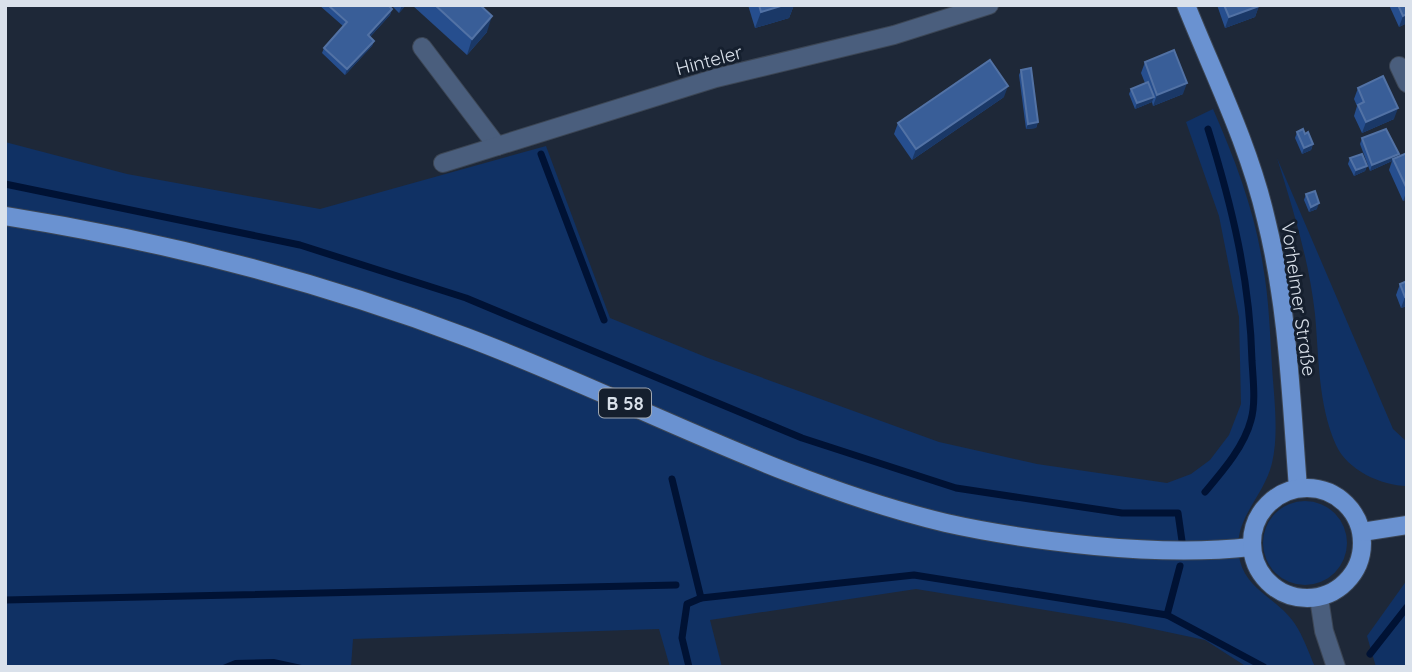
<svg xmlns="http://www.w3.org/2000/svg" width="1412" height="672" font-family="Quicksand,sans-serif">
  <rect width="100%" height="100%" fill="#1e2838"/>
  <g fill="#103164">
    <path d="M1213 109C1235 159 1255 212 1263 266 1269 299 1270 334 1272 367 1274 397 1279 434 1272 463 1263 500 1230 520 1240 561 1247 590 1278 599 1295 624 1303 636 1309 653 1315 667H1247L1205 640 1125 623 916 589 710 620 722 667H670L659 629 353 639 351 667H5V142L127 174 320 209 546 146 610 318 708 358 939 442 1037 464 1167 483 1191 474 1210 460 1229 435 1241 404 1239 317 1219 216 1186 122Z"/>
    <path d="M1277 158 1393 429 1407 442V486C1382 486 1347 470 1336 445 1318 404 1319 358 1315 314 1309 260 1293 209 1277 158Z"/>
    <circle cx="1305" cy="543" r="42"/>
    <path d="M1407 580V667H1376L1367 636Z"/>
  </g>
  <path fill="#001234" d="M274 659 311 667H218L235 660Z"/>
  <g fill="none" stroke-linecap="round" stroke-linejoin="round">
    <g stroke="#001234" stroke-width="7">
      <path d="M541 154 604 320"/>
      <path d="M5 184 300 245 466 298 802 438 956 488 1122 513H1178L1183 548"/>
      <path d="M672 479 701 598"/>
      <path d="M1205 492C1222 472 1244 447 1251 420 1256 402 1253 379 1252 361 1250 280 1232 206 1208 129"/>
      <path d="M5 600 676 585"/>
      <path d="M1167 615 1180 566"/>
      <path d="M1370 654 1407 607"/>
      <path d="M689 667 682 638 687 604 701 598 914 575 1167 615 1264 667"/>
    </g>
    <g stroke="#3c4655" stroke-width="20">
      <g id="minor">
        <path d="M422 47 497 146"/>
        <path d="M1399 66 1407 83"/>
        <path d="M443 163 716 78 894 35 989 5"/>
        <path d="M1319 598 1324 631 1336 667"/>
      </g>
    </g>
    <g stroke="#3c4655" stroke-width="20">
      <g id="major">
        <path d="M1186 5C1214 75 1249 145 1266 219 1288 307 1291 398 1298 488"/>
        <path d="M5 216C163 241 316 280 466 337 626 397 779 483 946 523 995 534 1046 541 1095 546 1148 551 1198 553 1251 547"/>
        <circle cx="1307" cy="543" r="55"/>
        <path d="M1362 532 1407 525"/>
      </g>
    </g>
    <use href="#minor" stroke="#4a5e7d" stroke-width="18"/>
    <use href="#major" stroke="#6a92d1" stroke-width="18"/>
  </g>
  <g fill="#264e8e">
    <path d="M319 5H388L392 9 390 15 370 37 374 41 372 46 345 75 322 53 324 48 343 26Z"/>
    <path d="M391 5H406L399 13Z"/>
    <path d="M412 5H480L487 32 467 55Z"/>
    <path d="M748 5H794L789 18 755 28Z"/>
    <path d="M1217 5H1259L1255 17 1225 28Z"/>
    <path d="M1389 5H1407V23L1399 27Z"/>
    <path d="M1145 62 1183 94 1153 106 1152 102 1135 109 1129 94 1131 89 1145 83 1141 73Z"/>
    <path d="M1021 70 1038 122 1036 128 1026 129 1019 75Z"/>
    <path d="M1358 88 1394 119 1362 133 1354 116 1357 106 1354 99Z"/>
    <path d="M1004 97 912 160 894 134 898 123Z"/>
    <path d="M1297 132 1305 134 1313 144 1311 150 1302 154 1295 138Z"/>
    <path d="M1362 138 1399 154 1397 157 1407 153V199L1403 201 1389 170 1392 161 1370 171 1360 144Z"/>
    <path d="M1350 158 1367 166 1365 171 1354 176 1348 164Z"/>
    <path d="M1306 194 1317 209 1309 212 1304 200Z"/>
    <path d="M1407 281V306L1401 308 1396 295 1400 284Z"/>
  </g>
  <g fill="#1a3867">
    <path d="M402 5H406L399 13Z"/>
    <path d="M784 5H794L789 18 755 28 761 12Z"/>
    <path d="M1259 6 1255 17 1225 28 1229 17Z"/>
    <path d="M392 9 390 15 366 41 368 35Z"/>
    <path d="M1407 14V23L1399 27 1403 16Z"/>
    <path d="M492 16 487 32 467 55 472 39Z"/>
    <path d="M374 41 372 46 345 75 347 69Z"/>
    <path d="M1187 83 1183 94 1153 106 1157 95Z"/>
    <path d="M1008 86 1004 97 912 160 916 149Z"/>
    <path d="M1154 97 1152 102 1135 109 1137 103Z"/>
    <path d="M1398 108 1394 119 1362 133 1366 122Z"/>
    <path d="M1038 122 1036 128 1026 129 1028 124Z"/>
    <path d="M1313 144 1311 150 1302 154 1304 148Z"/>
    <path d="M1399 154 1397 159H1393L1392 161 1370 171 1372 165Z"/>
    <path d="M1367 166 1365 171 1354 176 1356 170Z"/>
    <path d="M1407 190V199L1403 201Z"/>
    <path d="M1319 203 1317 209 1309 212 1311 207Z"/>
    <path d="M1405 297H1407V306L1401 308Z"/>
  </g>
  <g fill="#395e98" stroke="#5272a5" stroke-width="2">
    <path d="M328 5H388L392 9 368 35 374 41 347 69 324 48 347 22Z"/>
    <path d="M435 5H480L492 16 472 39Z"/>
    <path d="M759 5H784L761 12Z"/>
    <path d="M1224 5H1259V6L1229 17Z"/>
    <path d="M1398 5H1407V14L1403 16Z"/>
    <path d="M1174 50 1187 83 1157 95 1145 62Z"/>
    <path d="M990 60 1008 86 916 149 898 123Z"/>
    <path d="M1031 68 1038 122 1028 124 1021 70Z"/>
    <path d="M1383 76 1398 108 1366 122 1358 105 1364 102 1358 88Z"/>
    <path d="M1148 82 1154 97 1137 103 1131 89Z"/>
    <path d="M1303 129 1305 134 1308 132 1313 144 1304 148 1297 132Z"/>
    <path d="M1386 129 1399 154 1372 165 1362 138Z"/>
    <path d="M1407 153V189L1393 159Z"/>
    <path d="M1362 154 1367 166 1356 170 1350 158Z"/>
    <path d="M1315 191 1319 203 1311 207 1306 194Z"/>
    <path d="M1407 281V297H1405L1400 284Z"/>
  </g>
  <g text-anchor="middle" dominant-baseline="central" stroke-width="6" stroke-linejoin="round" paint-order="stroke">
    <rect fill="#151f2e" stroke="#9fa7b2" stroke-width="2" x="599" y="388.5" width="52" height="29" rx="5"/>
    <g font-size="18" font-weight="bold" fill="#dae1eb">
      <text x="625" y="403">B 58</text>
    </g>
    <g font-size="19" fill="#dae1eb" stroke="#151f2e">
      <text transform="translate(709 60) rotate(-15)">Hinteler</text>
      <text transform="translate(1299 299) rotate(82)">Vorhelmer Straße</text>
    </g>
  </g>
  <rect width="1412" height="672" fill="none" stroke="#dae1eb" stroke-width="14"/>
</svg>
